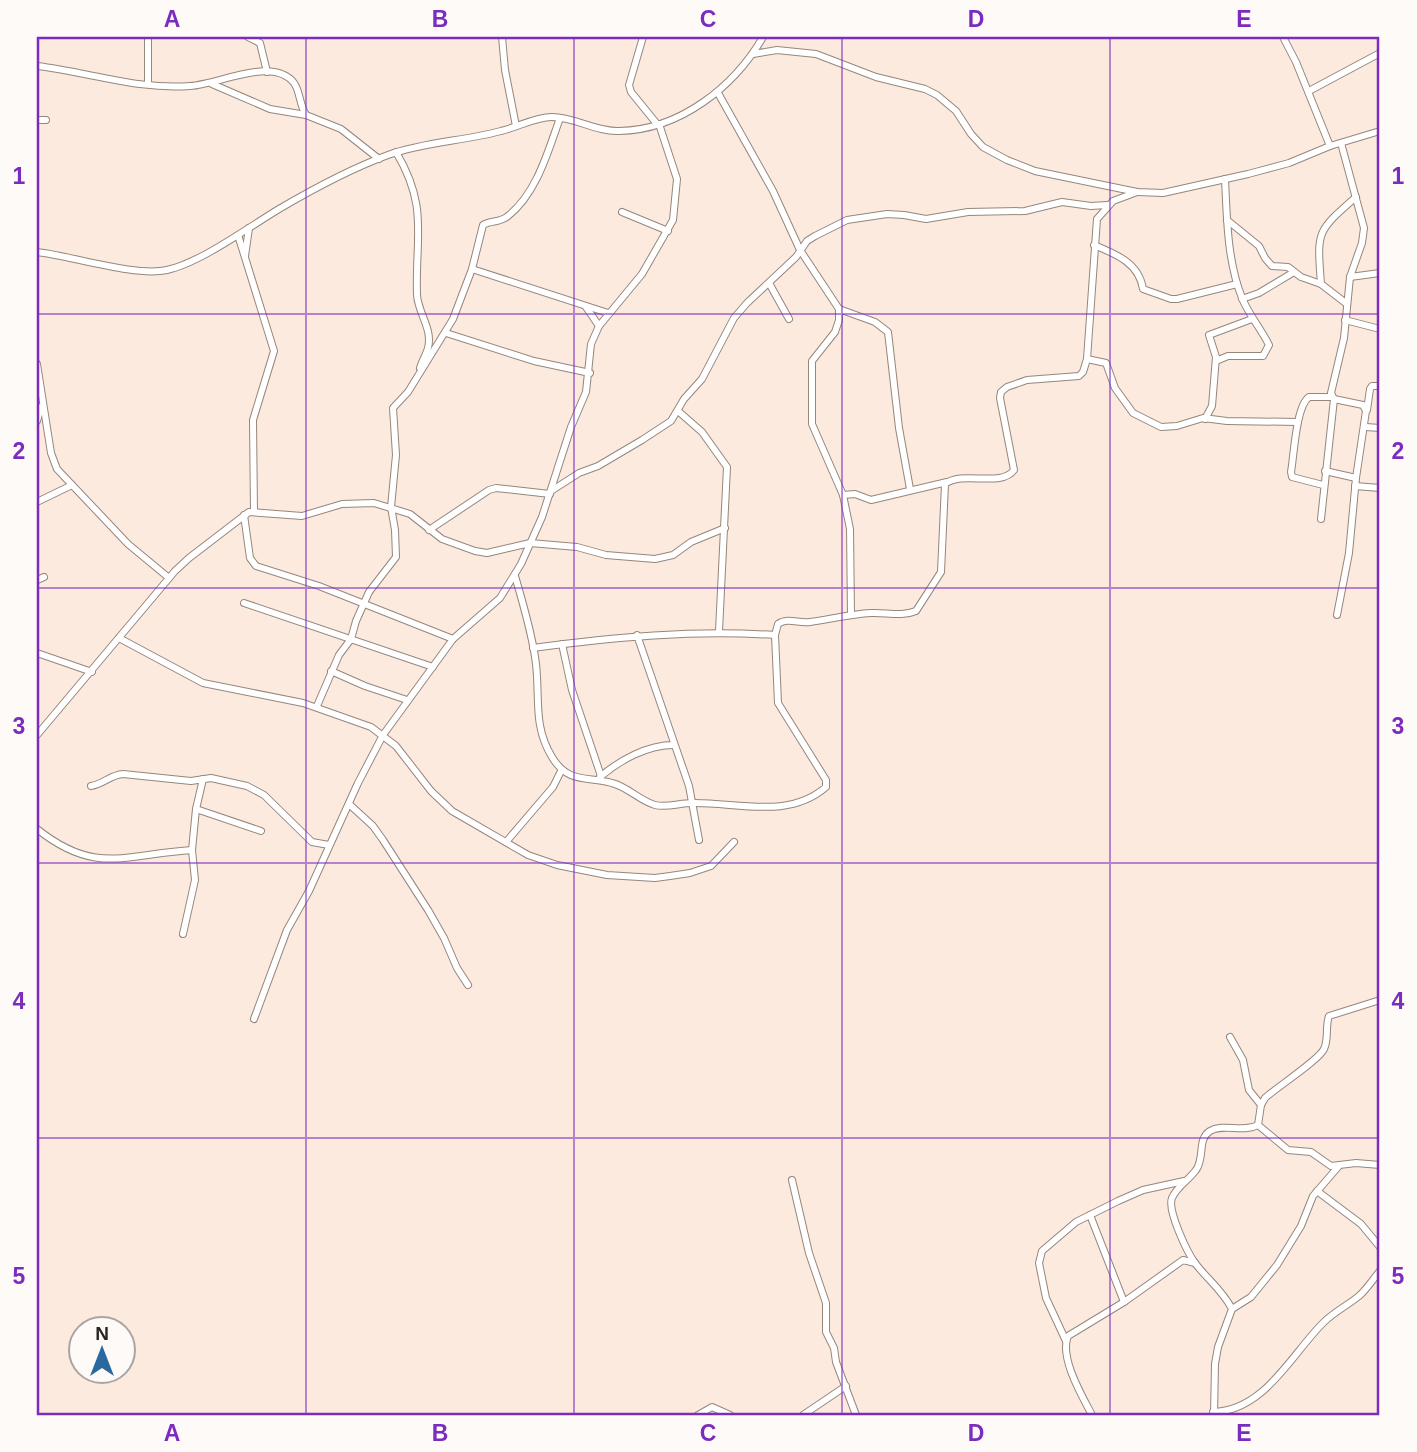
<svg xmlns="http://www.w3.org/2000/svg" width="1417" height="1452" font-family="Helvetica,sans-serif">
  <rect width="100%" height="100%" fill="#fceadf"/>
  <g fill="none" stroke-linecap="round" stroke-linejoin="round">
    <g stroke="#96867c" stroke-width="8">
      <g id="minor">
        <path d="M148 37V84"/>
        <path d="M248 37 260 43 267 72"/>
        <path d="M502 37 505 70 516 126"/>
        <path d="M643 37 629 85 631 92 657 124"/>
        <path d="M1283 37 1296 62 1330 146"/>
        <path d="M753 54 777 50 816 54 876 77 925 89 937 95 956 111 971 134 983 147 1007 160 1035 171 1137 192 1163 193 1248 174 1289 163 1330 146 1380 131"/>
        <path d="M37 66C88 72 138 90 190 86 217 84 259 63 284 75 302 83 297 101 306 115L341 129 379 159"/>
        <path d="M212 84 270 109 306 115"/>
        <path d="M1309 91 1380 53"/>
        <path d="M718 93 773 191 800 250 839 309V320L835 332 812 361V424L843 495 850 529 851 615"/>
        <path d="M37 120H46"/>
        <path d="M396 152C429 207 415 237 417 295 418 313 433 329 428 348 426 355 422 361 420 368"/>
        <path d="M622 212 668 231"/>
        <path d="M1227 220 1259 246 1265 258 1272 266 1288 267 1301 277 1321 284 1347 304"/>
        <path d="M238 235 274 351 253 420 254 511"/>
        <path d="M1094 245C1116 254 1139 263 1143 289L1171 299H1177L1237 284"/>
        <path d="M37 252C72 256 135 277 167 270 200 263 249 227 279 209 313 189 350 169 388 155 424 142 464 141 501 131 518 127 535 117 552 117 575 117 596 132 619 131 680 130 734 87 763 37"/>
        <path d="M245 256 249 228"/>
        <path d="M472 269 608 313"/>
        <path d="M1350 277 1380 273"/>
        <path d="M769 283 789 319"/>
        <path d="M1321 284C1317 231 1316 232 1356 197"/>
        <path d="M1242 299 1259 293 1294 272"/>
        <path d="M586 307 599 326"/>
        <path d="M839 309 875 322 888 332 899 428 910 489"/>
        <path d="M1345 320 1380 329"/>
        <path d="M446 333 534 361 590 373"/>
        <path d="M1087 359 1106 363 1115 388 1133 413 1161 427 1177 426 1203 418 1227 421 1298 422"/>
        <path d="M1216 361 1228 356H1263L1269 345C1261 329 1249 315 1242 298 1227 260 1227 218 1225 179"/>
        <path d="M37 364 51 453 57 469 128 544 169 578"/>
        <path d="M1367 410 1370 389 1372 386H1380"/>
        <path d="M678 411 702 432 727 467 719 631"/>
        <path d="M1205 419 1212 406 1216 357 1209 335 1252 319"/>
        <path d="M37 421 41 407"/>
        <path d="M1366 427 1380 428"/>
        <path d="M1325 471 1356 478"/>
        <path d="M1323 485 1292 477 1291 472C1294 455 1296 406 1309 397H1332"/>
        <path d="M1355 486 1380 488"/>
        <path d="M551 491 579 473 598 466 642 440 671 421 684 399 702 379 734 318 747 303 796 257 807 241 815 236 847 220 887 214 904 215 926 219 968 212 1025 211 1062 202 1091 206 1107 205"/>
        <path d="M843 495 855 494 871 500 947 482"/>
        <path d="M37 502 72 485"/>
        <path d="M244 515 250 558 256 566 319 586 453 639"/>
        <path d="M1321 519 1334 399"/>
        <path d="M429 530 489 490 496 488 550 494"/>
        <path d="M515 576C523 603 533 637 536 664 540 699 533 726 552 757 568 784 587 776 612 783 628 787 640 801 655 805 666 808 680 803 692 803 737 802 788 820 826 787V780L778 703 775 635 778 624C788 617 799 624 810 622 831 619 851 614 871 613 885 612 902 617 916 611L941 572 945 484C963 470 1001 488 1014 470L1000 398 1001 392 1007 387 1027 380 1079 376 1083 372 1087 359 1097 219 1113 201 1137 192"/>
        <path d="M37 580 44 577"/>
        <path d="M244 603 433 667"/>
        <path d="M1337 615 1349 553 1356 478 1366 411 1363 405 1334 399 1331 393 1344 338 1350 277 1362 243 1364 228 1341 143"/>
        <path d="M637 635 689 786 699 840"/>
        <path d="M119 638 203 683 303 703 371 727 396 746 431 791 452 811 528 855 557 865 607 875 655 878 670 876 690 873 711 866 734 842"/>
        <path d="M562 644 572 690 601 776"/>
        <path d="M533 648C614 637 693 630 775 635"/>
        <path d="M37 653 92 672"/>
        <path d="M331 671 365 686 407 700"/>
        <path d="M317 706 339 655 351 639 356 621 369 592 396 557 395 530 391 507 396 455 393 408 408 392 453 319 472 269 483 225C491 220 500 223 508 216 537 193 548 151 560 118"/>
        <path d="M37 735 175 571 189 558 249 512 302 516 342 504 374 503 410 514 442 539 475 551 487 553 530 543 577 547 606 555 655 559 673 555 691 542 725 528"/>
        <path d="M600 777C620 760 647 745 674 745"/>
        <path d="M91 786C104 784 110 775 123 774L191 781 211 778 247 786 264 795 312 842 329 845"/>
        <path d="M349 804 373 826 383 840 428 910 444 938 457 968 468 985"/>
        <path d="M196 809 261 831"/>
        <path d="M37 829C96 876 126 854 192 850"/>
        <path d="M506 842 553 787 561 771"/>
        <path d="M183 934 195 880 192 850 196 809 203 779"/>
        <path d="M254 1019 287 930 309 891 358 783 383 735 453 639 500 598 521 564 542 517 571 427 586 392 591 344 599 326 642 274 673 220 677 179 659 124"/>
        <path d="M1230 1037 1243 1060 1249 1090 1261 1105"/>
        <path d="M1258 1125 1288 1150 1311 1152 1331 1166 1356 1163 1380 1165"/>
        <path d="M792 1180 809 1253 826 1303V1332L834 1348 836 1362 856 1415"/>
        <path d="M1317 1191 1361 1224 1380 1247"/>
        <path d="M1090 1215 1124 1302"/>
        <path d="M1232 1309 1251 1297 1277 1265 1301 1226 1313 1196 1338 1167"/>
        <path d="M1066 1341 1046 1298 1039 1263 1042 1251 1076 1222 1118 1201 1143 1190 1184 1181"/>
        <path d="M1213 1412C1265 1411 1292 1353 1324 1322 1334 1312 1348 1305 1359 1296 1367 1289 1373 1279 1380 1271"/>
        <path d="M698 1415 712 1407 730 1415"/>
        <path d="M803 1415 846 1386"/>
        <path d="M1092 1415C1082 1396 1059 1357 1068 1336L1124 1302 1183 1260 1195 1263"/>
        <path d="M1214 1415 1215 1364 1218 1347 1232 1309C1223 1291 1207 1279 1195 1263 1187 1252 1167 1210 1172 1198 1177 1186 1189 1180 1196 1170 1205 1158 1197 1139 1210 1131 1223 1123 1243 1133 1258 1125L1261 1105 1265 1098C1277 1087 1319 1060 1324 1049 1329 1039 1325 1027 1329 1016L1380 1000"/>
      </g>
    </g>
    <use href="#minor" stroke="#fff" stroke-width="6"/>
  </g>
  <path fill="none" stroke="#7b2cbf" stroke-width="2" stroke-opacity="0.55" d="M306 37V1415M574 37V1415M842 37V1415M1110 37V1415M37 314H1380M37 588H1380M37 863H1380M37 1138H1380"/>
  <rect width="1417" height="1452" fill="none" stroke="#fefaf8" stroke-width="77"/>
  <g transform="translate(102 1350)"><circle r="33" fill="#fefaf8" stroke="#aaa5a2" stroke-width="2"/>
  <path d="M0-5L12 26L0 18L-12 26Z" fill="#29699f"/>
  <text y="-10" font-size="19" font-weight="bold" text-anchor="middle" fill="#2b2520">N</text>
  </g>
  <rect x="38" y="38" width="1340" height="1376" fill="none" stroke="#7b2cbf" stroke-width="2.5"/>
  <g font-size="23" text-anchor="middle" font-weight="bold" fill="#7b2cbf">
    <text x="172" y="27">A</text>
    <text x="440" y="27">B</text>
    <text x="708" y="27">C</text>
    <text x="976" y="27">D</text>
    <text x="1244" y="27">E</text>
    <text x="19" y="184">1</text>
    <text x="1398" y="184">1</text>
    <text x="19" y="459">2</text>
    <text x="1398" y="459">2</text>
    <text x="19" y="734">3</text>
    <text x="1398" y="734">3</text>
    <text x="19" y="1009">4</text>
    <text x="1398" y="1009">4</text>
    <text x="19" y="1284">5</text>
    <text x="1398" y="1284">5</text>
    <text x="172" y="1441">A</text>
    <text x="440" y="1441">B</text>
    <text x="708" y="1441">C</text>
    <text x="976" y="1441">D</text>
    <text x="1244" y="1441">E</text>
  </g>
</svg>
